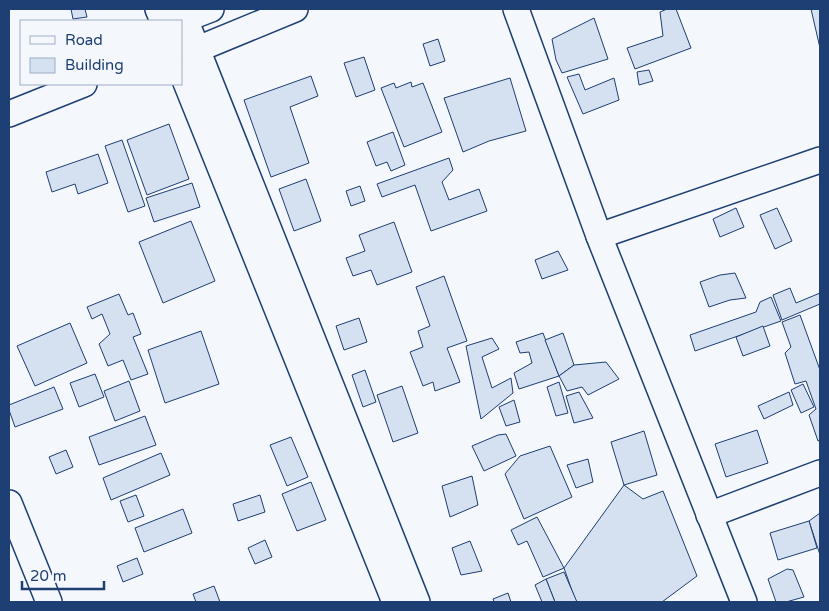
<svg xmlns="http://www.w3.org/2000/svg" width="829" height="611" font-family="'Varela Round',sans-serif">
  <rect width="100%" height="100%" fill="#f4f7fb"/>
  <g fill="#d5e0f0" stroke="#1d3f73">
    <path d="M71 9H85L87 17 73 19Z"/>
    <path d="M667 9H676L691 48 635 69 627 48 663 36 660 12Z"/>
    <path d="M811 9H820V48Z"/>
    <path d="M594 18 608 59 562 73 556 60 552 39Z"/>
    <path d="M438 39 445 61 430 66 423 44Z"/>
    <path d="M364 57 375 90 356 97 344 63Z"/>
    <path d="M649 70 653 81 639 85 637 72Z"/>
    <path d="M579 74 585 90 614 78 619 100 583 114 567 77Z"/>
    <path d="M311 76 318 96 290 107 309 163 271 177 244 100Z"/>
    <path d="M510 78 526 131 489 141 463 152 444 98Z"/>
    <path d="M411 82 412 87 423 83 442 132 404 147 381 88 394 83 396 88Z"/>
    <path d="M169 124 189 179 147 195 127 140Z"/>
    <path d="M393 132 405 165 391 171 387 162 376 166 367 142Z"/>
    <path d="M122 140 145 206 128 212 105 146Z"/>
    <path d="M98 154 108 183 78 194 75 184 52 192 46 172Z"/>
    <path d="M449 158 453 170 442 182 449 200 479 189 487 211 431 231 415 185 382 197 377 184Z"/>
    <path d="M306 179 321 221 294 231 279 189Z"/>
    <path d="M192 183 200 207 154 222 146 198Z"/>
    <path d="M360 186 365 201 351 206 346 191Z"/>
    <path d="M736 208 744 227 720 237 713 219Z"/>
    <path d="M777 208 792 241 775 249 760 215Z"/>
    <path d="M191 221 215 281 163 303 139 242Z"/>
    <path d="M394 222 412 272 377 285 371 270 353 276 346 258 365 251 359 235Z"/>
    <path d="M558 251 568 270 542 279 535 260Z"/>
    <path d="M735 273 746 298 730 300 709 307 700 282 720 275Z"/>
    <path d="M444 276 467 341 447 348 460 382 435 391 433 382 423 386 410 352 423 347 418 331 430 326 416 287Z"/>
    <path d="M790 288 796 303 820 293V304L782 320 773 295Z"/>
    <path d="M119 294 128 315 133 313 141 334 133 337 148 374 131 380 123 360 108 366 99 344 110 334 102 314 92 319 87 307Z"/>
    <path d="M771 297 781 321 695 351 690 335 756 312 760 302Z"/>
    <path d="M800 315 820 370V440L818 441 809 415 816 409 806 381 795 384 785 353 791 347 782 322Z"/>
    <path d="M359 318 367 342 344 350 336 326Z"/>
    <path d="M70 323 87 363 35 386 17 346Z"/>
    <path d="M763 326 770 346 743 356 736 337Z"/>
    <path d="M201 331 219 384 165 403 148 350Z"/>
    <path d="M543 333 559 376 519 389 514 373 532 363 529 352 520 353 516 342Z"/>
    <path d="M563 333 574 365 559 376 545 340Z"/>
    <path d="M492 338 499 349 482 357 492 388 511 378 513 393 481 419 466 346Z"/>
    <path d="M606 362 619 379 588 395 582 387 567 391 559 376 574 365Z"/>
    <path d="M365 370 376 402 363 407 352 375Z"/>
    <path d="M95 374 104 397 79 407 70 383Z"/>
    <path d="M129 381 140 411 115 421 104 391Z"/>
    <path d="M559 382 568 413 556 416 547 387Z"/>
    <path d="M803 384 814 407 801 413 791 390Z"/>
    <path d="M402 386 418 433 393 442 377 395Z"/>
    <path d="M54 387 63 409 15 427 9 410V405Z"/>
    <path d="M579 392 593 418 574 423 566 396Z"/>
    <path d="M789 392 793 405 764 419 758 406Z"/>
    <path d="M514 400 520 422 506 426 499 407Z"/>
    <path d="M145 416 156 445 99 465 89 437Z"/>
    <path d="M757 430 768 463 726 477 715 444Z"/>
    <path d="M644 431 657 475 624 485 611 442Z"/>
    <path d="M506 434 516 456 484 471 472 446 498 435Z"/>
    <path d="M291 437 308 477 287 486 270 445Z"/>
    <path d="M550 446 572 497 524 519 505 474 520 456Z"/>
    <path d="M66 450 73 467 56 474 49 457Z"/>
    <path d="M161 453 170 475 111 500 103 478Z"/>
    <path d="M588 459 593 482 576 488 567 465Z"/>
    <path d="M472 476 478 505 450 517 442 486Z"/>
    <path d="M311 482 326 520 297 531 282 494Z"/>
    <path d="M624 485 643 499 663 491 697 576 662 602H576L564 568Z"/>
    <path d="M136 495 144 516 128 522 120 501Z"/>
    <path d="M260 495 265 512 238 521 233 504Z"/>
    <path d="M183 509 192 533 144 552 135 528Z"/>
    <path d="M820 513V555L809 521Z"/>
    <path d="M537 517 564 568 543 577 527 541 518 545 511 530Z"/>
    <path d="M809 521 817 548 778 560 770 533Z"/>
    <path d="M265 540 272 557 255 564 248 548Z"/>
    <path d="M470 541 482 571 461 575 452 548Z"/>
    <path d="M137 558 143 574 123 582 117 566Z"/>
    <path d="M787 569 793 570 804 597 786 602H776L768 579Z"/>
    <path d="M564 572 577 602H555L546 579Z"/>
    <path d="M546 579 555 602H542L535 585Z"/>
    <path d="M214 586 220 602H196L193 594Z"/>
    <path d="M508 593 511 602H494L493 599Z"/>
  </g>
  <g fill="none" stroke-linecap="round" stroke-linejoin="round">
    <g stroke="#1d3f73" stroke-width="28">
      <g id="street">
        <path d="M158 9 163 21"/>
        <path d="M181 9 417 602"/>
        <path d="M516 9 599 236 744 602"/>
        <path d="M180 21 211 9"/>
        <path d="M181 56 295 9"/>
        <path d="M181 70 395 602"/>
        <path d="M9 114 84 84"/>
        <path d="M599 236 820 160"/>
        <path d="M9 503 49 602"/>
        <path d="M709 515 820 473"/>
      </g>
    </g>
    <use href="#street" stroke="#f4f7fb" stroke-width="25"/>
  </g>
  <rect width="829" height="611" fill="none" stroke="#1d3f73" stroke-width="20"/>
  <rect x="20" y="20" width="162" height="65" fill="#f4f7fb" stroke="#9eadc5"/>
  <rect x="30" y="36" width="25" height="8" fill="#f4f7fb" stroke="#9eadc5"/>
  <text x="65" y="45" font-size="15" fill="#1d3f73">Road</text>
  <rect x="30" y="58" width="25" height="15" fill="#d5e0f0" stroke="#9eadc5"/>
  <text x="65" y="70" font-size="15" fill="#1d3f73">Building</text>
  <path d="M22 581v8h82v-8" fill="none" stroke="#1d3f73" stroke-width="2.5"/>
  <text x="30" y="581" font-size="15" fill="#1d3f73" stroke="#f4f7fb" stroke-width="4" paint-order="stroke">20 m</text>
</svg>
